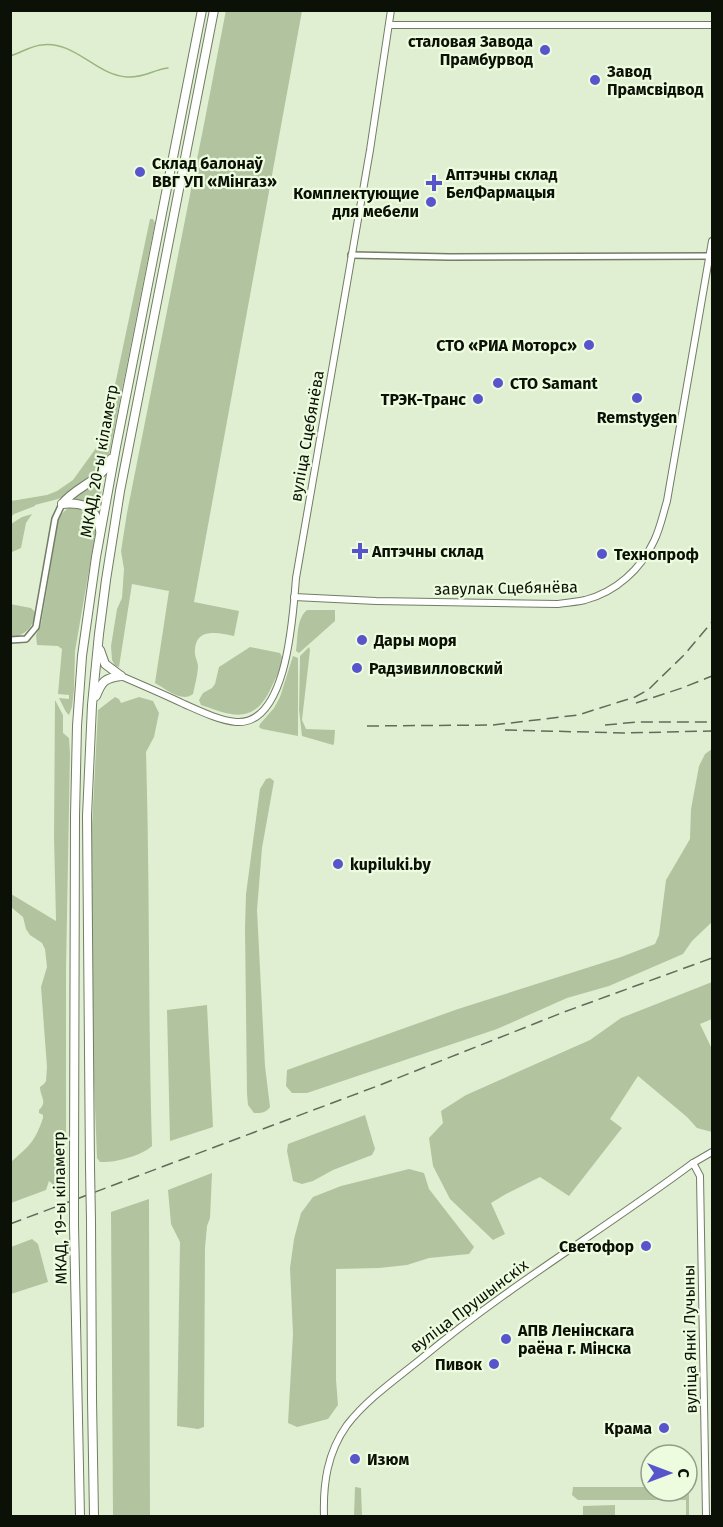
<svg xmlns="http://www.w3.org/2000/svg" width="723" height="1527" font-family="'Fira Sans',sans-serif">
  <rect width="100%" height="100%" fill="#e0efd2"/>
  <g fill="#b1c49f">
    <path d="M226 10 302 11 194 602 239 611 234 636C219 633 196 627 195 650 194 655 197 660 198 665 198 674 195 685 193 694 182 703 166 689 155 683L169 591 132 584 119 667 115 666 112 660 111 646 117 609 122 598 124 569 121 551 127 513 205 119Z"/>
    <path d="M150 219H153L155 223 109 455 105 466 68 494 58 499 35 505V506L14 514 11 517V501L47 495 57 491 73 480 104 437Z"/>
    <path d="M97 479 101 480 103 485 97 512C90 501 82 498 69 500Z"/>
    <path d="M72 506C87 508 89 511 97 524L75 651 74 690 72 707 69 715 66 712 59 698 69 699V695L58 694 62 649 58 646 37 645 36 635 41 624 58 522C61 514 64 510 72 506Z"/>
    <path d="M32 514 26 523 21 548 12 552 11 558V524L22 517Z"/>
    <path d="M10 604 31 608 36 613C34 626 24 637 11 637Z"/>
    <path d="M307 610H335V621L299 653 296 651C298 638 296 619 307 610Z"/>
    <path d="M250 647 280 653 282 657C281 668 276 678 271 688 254 725 232 716 201 705L199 700 203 693 212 688 215 684 219 667Z"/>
    <path d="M309 647 310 650 302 720 306 729 335 730 334 744 333 745 302 736 299 710 300 656Z"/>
    <path d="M293 656 298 658V736L262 729 259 727 260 724 274 708 280 697Z"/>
    <path d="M115 697 119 699 121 703 139 697 153 701 159 713 154 737 146 752C150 884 148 1015 152 1146 141 1156 114 1163 100 1162L97 1158 91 1002 92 826 98 710Z"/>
    <path d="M55 700 63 715V733L69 738 70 754 66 970V1191L59 1190 49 1181 46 1190 11 1203V1162C29 1146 35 1142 43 1118V1115L39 1113V1110C48 1101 40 1097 40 1087L44 1084 46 1081 47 1067 41 987 47 967 45 949 42 943 30 935 26 929 23 917 11 907V894L56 921 54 837Z"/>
    <path d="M712 749V922L692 941 683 954 609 986 567 998 497 1029 307 1093H292L286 1086 287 1070 458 1009 621 957 655 944 659 935 666 880 690 839 691 809 699 766 705 754Z"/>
    <path d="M270 778 274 781 262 848 257 910 265 1066 270 1107C266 1113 261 1113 254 1113L248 1105 247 1094 245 929 246 894 260 789 266 779Z"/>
    <path d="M712 982V1019L700 1024 712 1049V1132L697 1128 687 1117 638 1076 610 1119 622 1128 569 1196 540 1177 506 1194 491 1203 505 1234 493 1240 450 1199 433 1166 429 1138 443 1123 441 1111 466 1095 590 1040 621 1018Z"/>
    <path d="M207 1005 213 1127 170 1141 167 1010Z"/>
    <path d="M365 1115 375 1149 372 1155 333 1170 313 1181 302 1184 293 1181 287 1151 288 1144Z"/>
    <path d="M409 1169 424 1173 429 1189 474 1247 469 1254 429 1258 407 1265 379 1268 336 1269V1380L338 1405 328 1419 297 1427 288 1423 293 1334 290 1268 294 1239 301 1213 313 1197 341 1186Z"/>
    <path d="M212 1173 210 1218 207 1226 205 1248 204 1427 198 1429 177 1426 180 1242 171 1224 168 1190Z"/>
    <path d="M149 1199 150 1516H113L111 1212Z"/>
    <path d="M32 1239 38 1244 48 1282 11 1294V1247Z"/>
    <path d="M687 1486H689V1516H686V1500H578L572 1495 573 1487H651V1491H687Z"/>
    <path d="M355 1487 361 1488 362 1516H354Z"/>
    <path d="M615 1505V1516H583V1506Z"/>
  </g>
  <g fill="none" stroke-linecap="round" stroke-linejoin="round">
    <path stroke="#9ab67e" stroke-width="1.5" d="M10 56C20 53 31 46 41 45 75 40 95 75 127 77 145 78 152 70 168 68"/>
    <g stroke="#717d64" stroke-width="8">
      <g id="minor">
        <path d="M351 255 450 257 710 256"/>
        <path d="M10 640 26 639 36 627 55 519 62 504"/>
      </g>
    </g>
    <g stroke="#717d64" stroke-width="8">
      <g id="tertiary">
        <path d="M389 25H712"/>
        <path d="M294 597 376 601 557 604C566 603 576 602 585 600 616 592 641 569 654 541 660 529 663 514 667 501L712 241"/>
        <path d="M121 676C142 685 163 694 184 704 200 711 218 720 236 722 288 726 293 613 296 578L370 150 391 10"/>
        <path d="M693 1163 700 1176 706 1516"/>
        <path d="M324 1516C323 1484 327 1453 347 1425 367 1399 396 1379 422 1358 507 1287 603 1230 693 1163L712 1152"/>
      </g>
    </g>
    <g stroke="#717d64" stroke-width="10">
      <g id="trunk">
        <path d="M62 504C76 486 102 481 111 459"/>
        <path d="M62 504C83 502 97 507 100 530"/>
        <path d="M100 650 105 664 121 676"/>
        <path d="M96 696C102 681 105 678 121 676"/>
        <path d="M90 1167 87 816 92 705 99 634 106 580 120 491 214 10"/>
        <path d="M74 1170 75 816 77 726 82 656 96 557 116 447 202 10"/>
        <path d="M91 1221 92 1399 94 1516"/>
        <path d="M74 1225 80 1516"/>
      </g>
    </g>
    <use href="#minor" stroke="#fff" stroke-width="5"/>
    <use href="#tertiary" stroke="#fff" stroke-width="6"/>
    <use href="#trunk" stroke="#fff" stroke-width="8"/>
    <g stroke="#626b5a" stroke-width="1.5" stroke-dasharray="12 6" stroke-linecap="butt">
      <path d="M636 703 682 688 712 676"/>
      <path d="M605 725 637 722H712"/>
      <path d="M367 726 493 725 578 715 635 697 648 690 684 655 712 622"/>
      <path d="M505 730 625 733 712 731"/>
      <path d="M10 1224 380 1085 564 1012 712 958"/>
    </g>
    <g stroke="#717d64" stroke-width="10" stroke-linecap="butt">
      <g id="trunk-bridge">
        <path d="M90 1167 91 1221"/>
        <path d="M74 1170V1225"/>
      </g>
    </g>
    <use href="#trunk-bridge" stroke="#fff" stroke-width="8"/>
  </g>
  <g fill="#5855cc" stroke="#edfcdf" stroke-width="2">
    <circle cx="545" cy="50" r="6"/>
    <circle cx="595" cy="80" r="6"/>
    <circle cx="140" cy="172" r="6"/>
    <path d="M431 174h6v6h6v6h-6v6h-6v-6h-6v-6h6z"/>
    <circle cx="431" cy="202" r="6"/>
    <circle cx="589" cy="345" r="6"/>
    <circle cx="498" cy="383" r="6"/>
    <circle cx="637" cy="398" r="6"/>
    <circle cx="478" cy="399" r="6"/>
    <path d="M357 542h6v6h6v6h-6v6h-6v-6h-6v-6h6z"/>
    <circle cx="602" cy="554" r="6"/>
    <circle cx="362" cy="640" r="6"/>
    <circle cx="357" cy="668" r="6"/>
    <circle cx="338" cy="864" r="6"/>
    <circle cx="646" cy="1246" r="6"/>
    <circle cx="506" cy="1339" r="6"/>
    <circle cx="494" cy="1364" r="6"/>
    <circle cx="664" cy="1428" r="6"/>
    <circle cx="355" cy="1459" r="6"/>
  </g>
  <g text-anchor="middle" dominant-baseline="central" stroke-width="4.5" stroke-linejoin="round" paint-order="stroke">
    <g font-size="16" font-weight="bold" fill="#0c1107" stroke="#edfcdf" text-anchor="start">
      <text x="533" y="41" text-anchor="end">сталовая Завода<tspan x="533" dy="18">Прамбурвод</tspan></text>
      <text x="607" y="71">Завод<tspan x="607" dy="18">Прамсвідвод</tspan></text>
      <text x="152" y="163">Склад балонаў<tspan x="152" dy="18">ВВГ УП «Мінгаз»</tspan></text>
      <text x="446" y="174">Аптэчны склад<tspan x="446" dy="18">БелФармацыя</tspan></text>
      <text x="419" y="193" text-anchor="end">Комплектующие<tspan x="419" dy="18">для мебели</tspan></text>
      <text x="577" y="345" text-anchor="end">СТО «РИА Моторс»</text>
      <text x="510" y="383">СТО Samant</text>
      <text x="466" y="399" text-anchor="end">ТРЭК-Транс</text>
      <text x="637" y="417" text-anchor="middle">Remstygen</text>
      <text x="372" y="551">Аптэчны склад</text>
      <text x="614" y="554">Технопроф</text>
      <text x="374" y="640">Дары моря</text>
      <text x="369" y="668">Радзивилловский</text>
      <text x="350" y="864">kupiluki.by</text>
      <text x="634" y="1246" text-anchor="end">Светофор</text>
      <text x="518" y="1330">АПВ Ленінскага<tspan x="518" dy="18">раёна г. Мінска</tspan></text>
      <text x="482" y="1364" text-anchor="end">Пивок</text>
      <text x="652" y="1428" text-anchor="end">Крама</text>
      <text x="367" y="1459">Изюм</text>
    </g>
    <g font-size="16" fill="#0c1107" stroke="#edfcdf">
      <text transform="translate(307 436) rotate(-80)">вуліца Сцебянёва</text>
      <text transform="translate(99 461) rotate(-80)">МКАД, 20-ы кіламетр</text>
      <text transform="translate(506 588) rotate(-1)">завулак Сцебянёва</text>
      <text transform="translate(60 1208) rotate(-91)">МКАД, 19-ы кіламетр</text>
      <text transform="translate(469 1306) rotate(-37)">вуліца Прушынскіх</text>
      <text transform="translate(690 1339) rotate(-91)">вуліца Янкі Лучыны</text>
    </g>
  </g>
  <rect width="723" height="1527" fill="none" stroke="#0c1107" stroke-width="24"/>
  <g transform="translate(669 1473) rotate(90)"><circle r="28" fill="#edfcdf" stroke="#939e89" stroke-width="1.5"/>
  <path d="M0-4.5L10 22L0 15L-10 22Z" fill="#5855cc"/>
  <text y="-9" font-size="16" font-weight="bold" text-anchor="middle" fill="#0c1107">С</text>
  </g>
</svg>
